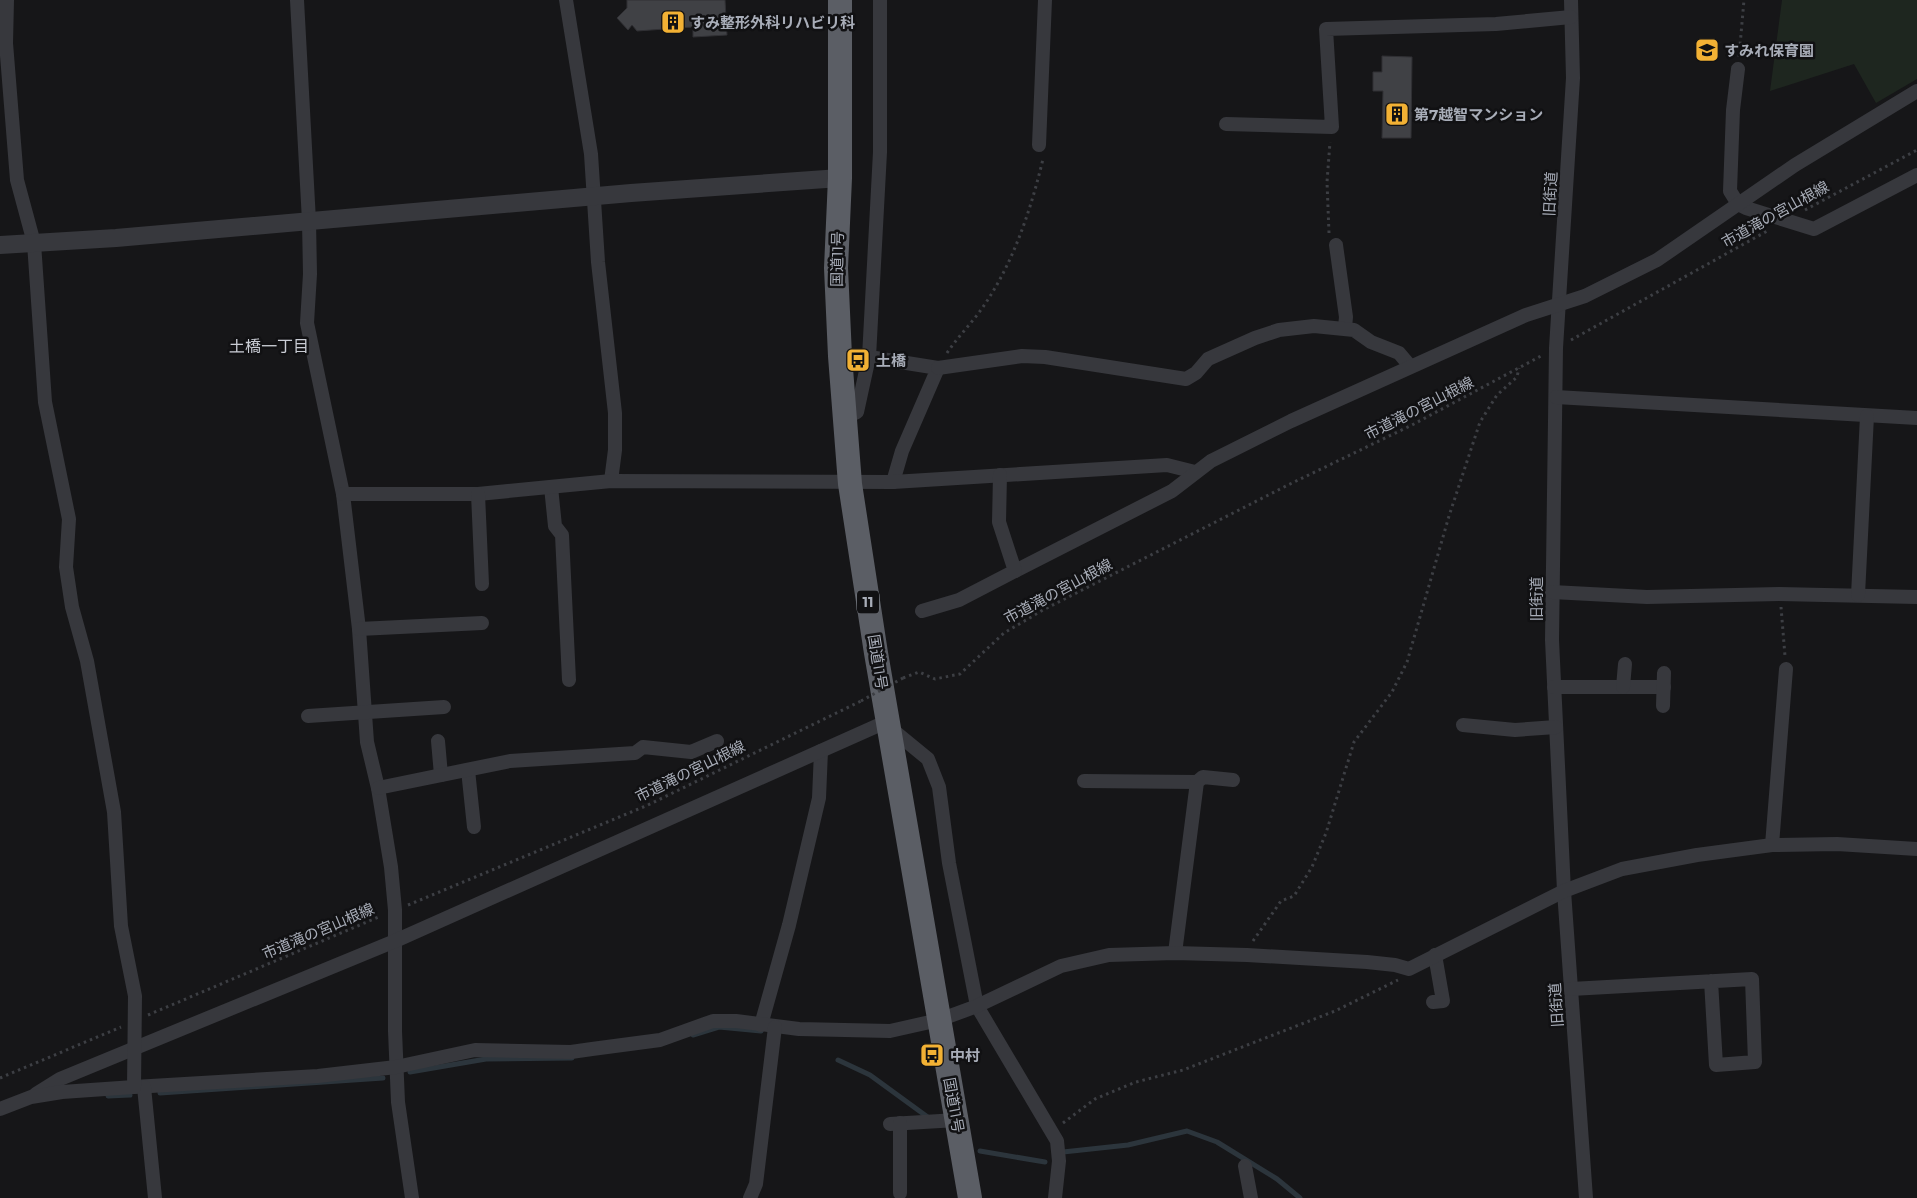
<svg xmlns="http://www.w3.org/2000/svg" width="1917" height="1198" font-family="Montserrat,'Noto Sans JP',sans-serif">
  <rect width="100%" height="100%" fill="#161618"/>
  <path fill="#1e261f" d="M1782 0H1917V79L1876 103 1854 64 1770 91Z"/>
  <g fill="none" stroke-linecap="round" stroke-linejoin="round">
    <g stroke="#2c353c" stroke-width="5">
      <path d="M693 1035 719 1027 761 1031"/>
      <path d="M838 1060 870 1075 929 1118"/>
      <path d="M410 1072 486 1059 572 1058"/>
      <path d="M160 1093 383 1078"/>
      <path d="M108 1096 130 1095"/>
      <path d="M980 1151 1045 1162"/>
      <path d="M1063 1152 1128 1145 1187 1131 1217 1142 1277 1179 1300 1198"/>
    </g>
  </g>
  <g fill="#404145" stroke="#303034">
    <path d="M627 0H725L727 35 693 37V27L637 31 632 25 628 30 617 18 627 8Z"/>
    <path d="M1382 56 1412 57 1411 138H1382L1383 91H1373V72H1382Z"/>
  </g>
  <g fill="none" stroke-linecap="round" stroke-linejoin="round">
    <g stroke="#3d3f44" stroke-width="3" stroke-dasharray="2.5 4" stroke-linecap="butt">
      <path d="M1739 57 1744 0"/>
      <path d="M1805 210 1917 150"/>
      <path d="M1329 233 1327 182 1330 142"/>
      <path d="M1571 340 1769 230"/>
      <path d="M947 353C959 335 974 321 985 304 1014 261 1031 209 1043 159"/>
      <path d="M1781 607 1785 656"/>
      <path d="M903 678 919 672 935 679 960 674 1004 633 1043 610 1288 485 1412 425 1541 356"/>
      <path d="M408 905 648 805 861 701"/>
      <path d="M1253 941 1281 901 1294 896 1312 867 1326 833 1354 742 1392 692 1407 662 1449 516 1480 422 1497 395 1517 377 1519 368"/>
      <path d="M148 1015 381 916"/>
      <path d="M0 1078 121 1027"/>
      <path d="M1063 1123 1095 1099 1136 1082 1183 1070 1335 1011 1398 980"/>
    </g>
    <g stroke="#37383d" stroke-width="14">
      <path d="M297 0 309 221 310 274 307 323 343 494 359 629 367 742 378 788 391 867 395 910V1031L398 1102 412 1198"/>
      <path d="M566 0 591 154 598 262 615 413V450L611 481"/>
      <path d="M880 0V152L869 357 938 368 902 451 893 482"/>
      <path d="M1571 0 1573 78 1556 348 1552 640 1564 891 1586 1198"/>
      <path d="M1738 69 1733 110 1730 191 1738 204 1746 208 1814 229 1917 175"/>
      <path d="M1226 124 1332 127 1326 29 1496 24 1571 17"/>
      <path d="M1039 145 1045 0"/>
      <path d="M1336 245 1346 317 1345 327"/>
      <path d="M938 368 1022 356 1045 357 1186 379 1196 373 1208 359 1255 338 1279 330 1314 326 1354 330 1371 342 1399 353 1410 366"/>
      <path d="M1556 397 1917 418"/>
      <path d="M845 418 857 412 869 357"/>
      <path d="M551 487 555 526 562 535 569 680"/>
      <path d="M343 494H478L611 481 893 482 1167 465 1195 472"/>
      <path d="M478 494 482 584"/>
      <path d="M1015 571 1172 491 1211 461 1291 421 1526 315 1585 296 1657 260 1795 165 1917 91"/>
      <path d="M1552 592 1647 597 1779 594 1917 597"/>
      <path d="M1858 595 1867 416"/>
      <path d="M922 611 959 600 1015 571 999 522 1000 475"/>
      <path d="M359 629 482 623"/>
      <path d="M1554 687H1664"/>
      <path d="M1623 687 1625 664"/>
      <path d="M1663 706 1664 673"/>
      <path d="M308 716 444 707"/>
      <path d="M1463 725 1515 730 1556 727"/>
      <path d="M889 727 928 759 939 787 949 863 977 1006 1057 1141 1059 1161 1055 1198"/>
      <path d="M438 741 441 775"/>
      <path d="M468 770 474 827"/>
      <path d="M1084 781 1197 782"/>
      <path d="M378 788 510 761 635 753 643 747 691 752 717 741"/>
      <path d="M1772 845 1786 669"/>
      <path d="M1175 953 1197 782 1203 777 1233 780"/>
      <path d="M1571 989 1752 979 1755 1062 1716 1065 1711 981"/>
      <path d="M1433 1002 1443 1001 1435 955"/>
      <path d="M761 1025 789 925 819 798 821 751"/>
      <path d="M134 1087 318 1076 396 1067 475 1050 571 1052 592 1049 660 1040 713 1021H736L799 1029 890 1031 939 1020 977 1006 1061 966 1109 955 1175 953 1247 955 1367 962 1395 965 1409 969 1564 891 1622 869 1697 855 1772 845 1837 844 1917 849"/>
      <path d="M144 1087 155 1198"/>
      <path d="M36 1094 60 1079 395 941 888 721"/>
      <path d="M0 1109 31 1097 62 1092 134 1087 135 996 121 926 114 812 87 661 72 607 66 567 69 519 45 402 34 243 17 180 6 43 7 0"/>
      <path d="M890 1124 957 1120"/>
      <path d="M1245 1166 1251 1198"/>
      <path d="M900 1193V1123"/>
      <path d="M750 1198 756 1184 775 1027"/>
    </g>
    <path stroke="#37383d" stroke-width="18" d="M0 245 116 238 631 193 840 178"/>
    <path stroke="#5b5e65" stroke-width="24" d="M840 0V178L836 268 840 356 850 484 876 653 970 1198"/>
    <path stroke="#3d3f44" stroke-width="3" stroke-dasharray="2.5 4" stroke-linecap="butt" d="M861 701 903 678"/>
  </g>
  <defs>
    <g id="building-square" transform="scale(1.25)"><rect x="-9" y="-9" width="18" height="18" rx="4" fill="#f2b134" stroke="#111113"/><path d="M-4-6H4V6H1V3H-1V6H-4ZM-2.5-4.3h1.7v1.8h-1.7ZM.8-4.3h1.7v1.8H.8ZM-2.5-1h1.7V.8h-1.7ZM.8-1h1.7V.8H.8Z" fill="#111"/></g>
    <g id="school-square" transform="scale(1.25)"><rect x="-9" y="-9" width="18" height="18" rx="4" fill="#f2b134" stroke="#111113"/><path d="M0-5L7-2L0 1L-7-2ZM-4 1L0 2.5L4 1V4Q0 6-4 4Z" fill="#111"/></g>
    <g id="bus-square" transform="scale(1.25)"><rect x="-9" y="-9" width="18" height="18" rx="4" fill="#f2b134" stroke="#111113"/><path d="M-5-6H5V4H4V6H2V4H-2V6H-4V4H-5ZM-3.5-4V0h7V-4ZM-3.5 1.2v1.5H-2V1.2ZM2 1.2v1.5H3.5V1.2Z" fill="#111"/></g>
  </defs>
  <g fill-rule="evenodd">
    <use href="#building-square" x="673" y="22"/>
    <use href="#school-square" x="1707" y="50"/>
    <use href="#building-square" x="1397" y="114"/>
    <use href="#bus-square" x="858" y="360"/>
    <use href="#bus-square" x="932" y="1055"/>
  </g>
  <g text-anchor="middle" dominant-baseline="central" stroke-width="5" stroke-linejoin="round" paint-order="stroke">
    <rect fill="#111113" stroke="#7b7e86" stroke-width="1" x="857" y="590.5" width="22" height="23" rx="4"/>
    <g font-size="14" font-weight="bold" fill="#a8adb8">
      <text x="868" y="602">11</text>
    </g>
    <g font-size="15" font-weight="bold" fill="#a8adb8" stroke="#111113" text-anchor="start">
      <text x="690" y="22">すみ整形外科リハビリ科</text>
      <text x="1724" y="50">すみれ保育園</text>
      <text x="1414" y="114">第7越智マンション</text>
      <text x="876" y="360">土橋</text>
      <text x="950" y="1055">中村</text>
    </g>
    <g font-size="15" fill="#a8adb8" stroke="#111113">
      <text transform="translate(1550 194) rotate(-87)">旧街道</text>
      <text transform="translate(1775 214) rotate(-29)">市道滝の宮山根線</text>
      <text transform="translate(837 259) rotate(-89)">国道11号</text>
      <text transform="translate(1419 408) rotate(-27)">市道滝の宮山根線</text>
      <text transform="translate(1058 591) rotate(-28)">市道滝の宮山根線</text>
      <text transform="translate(1536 599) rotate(-90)">旧街道</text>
      <text transform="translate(878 662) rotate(81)">国道11号</text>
      <text transform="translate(690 771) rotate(-26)">市道滝の宮山根線</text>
      <text transform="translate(318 931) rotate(-23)">市道滝の宮山根線</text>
      <text transform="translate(1556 1005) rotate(-94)">旧街道</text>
      <text transform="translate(954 1105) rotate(80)">国道11号</text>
    </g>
    <g font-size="16" fill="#c9ccd4" stroke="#111113">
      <text x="269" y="346">土橋一丁目</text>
    </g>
  </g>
</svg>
